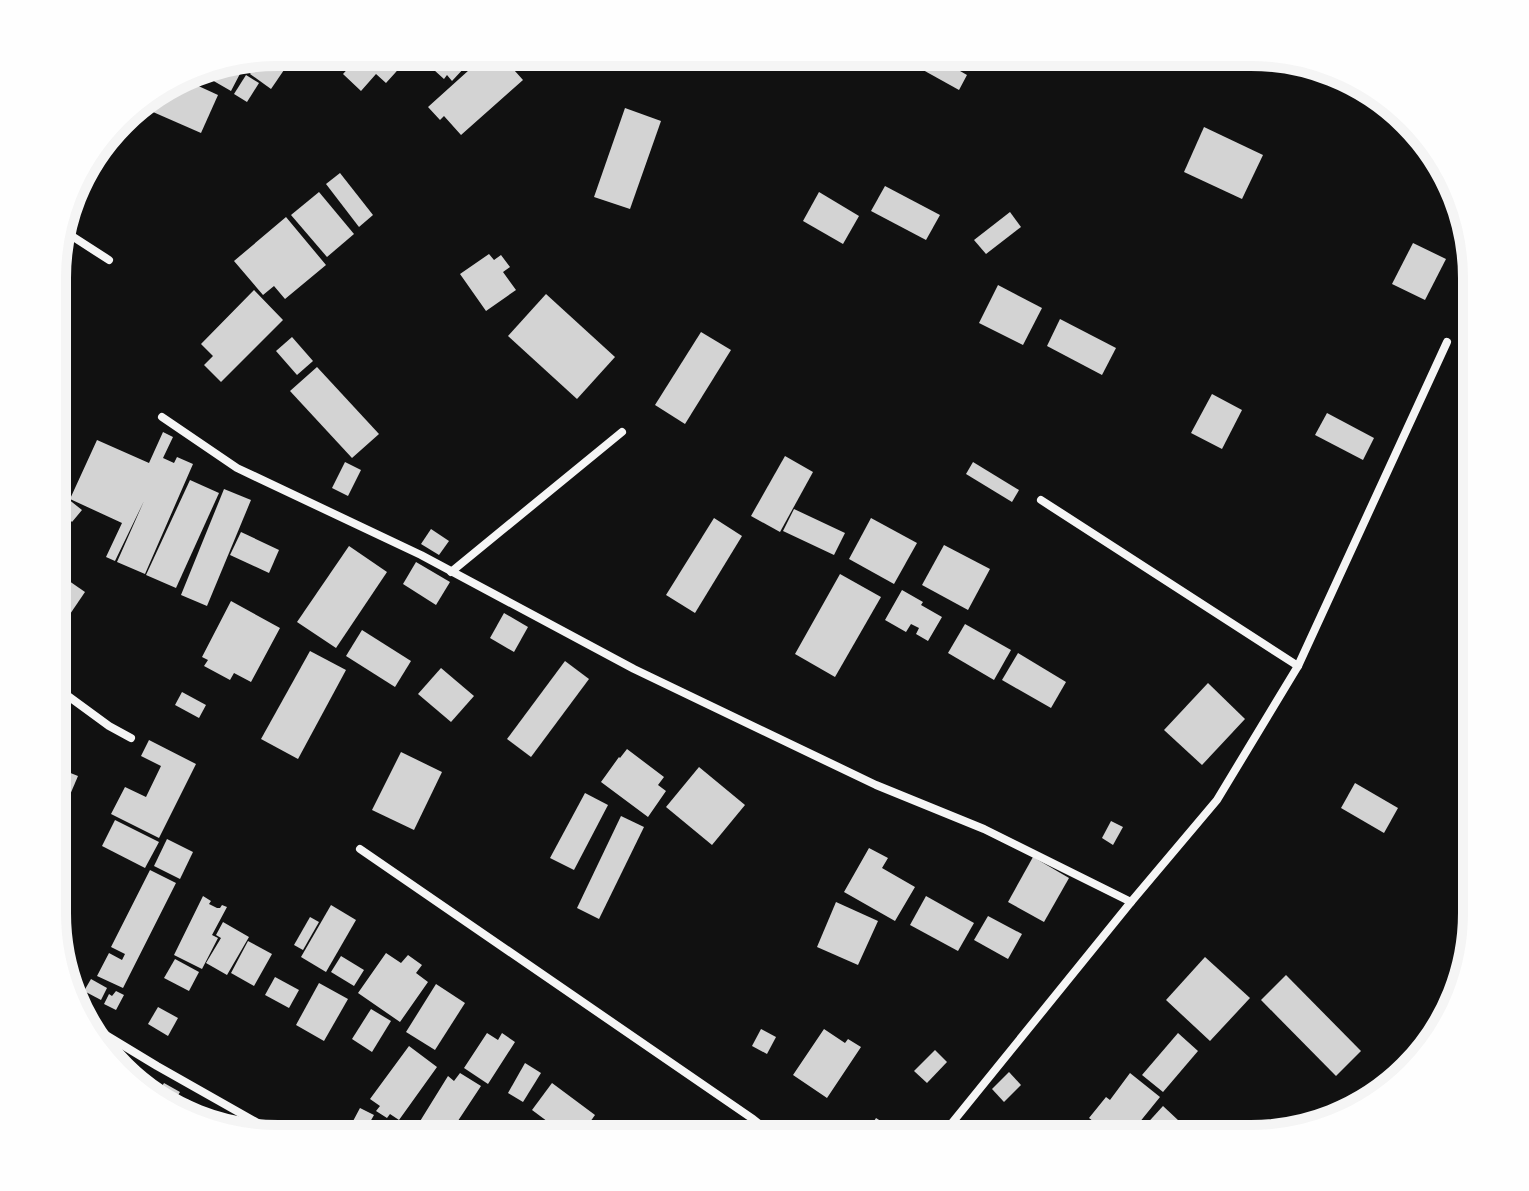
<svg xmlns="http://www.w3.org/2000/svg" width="1529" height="1191" font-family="Poppins,sans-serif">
  <rect width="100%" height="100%" fill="#111"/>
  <g fill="#d3d3d3">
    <path d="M363 52H414L386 83 376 74 361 91 343 74Z"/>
    <path d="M437 52H479L452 81 447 75 444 79 434 70 437 66 430 59Z"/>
    <path d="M489 52H498L523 80 461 135 444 116 440 120 428 107Z"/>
    <path d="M921 52H927L967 75 959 90 914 65Z"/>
    <path d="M1192 52H1223L1216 65Z"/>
    <path d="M264 55 284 70 271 89 250 74Z"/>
    <path d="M233 59 232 62 243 68 231 91 205 76 202 81 189 73 205 64Z"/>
    <path d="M246 75 259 83 247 102 234 94Z"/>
    <path d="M181 78 218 95 201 133 153 112 164 88Z"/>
    <path d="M134 105 101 170 85 162 129 108Z"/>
    <path d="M625 108 661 121 630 209 594 197Z"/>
    <path d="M1204 127 1263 155 1242 199 1184 172Z"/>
    <path d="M340 173 373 215 359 227 326 184Z"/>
    <path d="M885 186 940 215 926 240 871 211Z"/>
    <path d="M319 192 354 234 327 257 291 215Z"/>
    <path d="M819 192 859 216 843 244 803 221Z"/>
    <path d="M1010 212 1021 227 986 254 974 240Z"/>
    <path d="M286 217 326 265 285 299 274 286 263 295 234 261Z"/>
    <path d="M1413 243 1446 259 1425 300 1392 284Z"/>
    <path d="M489 254 494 260 501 255 510 267 503 272 516 290 486 311 460 274Z"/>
    <path d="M998 285 1042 308 1023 345 979 323Z"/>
    <path d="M254 290 283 320 221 382 204 365 213 356 201 344Z"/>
    <path d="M546 294 615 357 577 399 508 336Z"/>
    <path d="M1060 319 1116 348 1102 375 1047 346Z"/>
    <path d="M701 332 731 350 685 424 655 405Z"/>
    <path d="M292 337 313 361 297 375 276 351Z"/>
    <path d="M317 367 379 434 352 458 290 391Z"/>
    <path d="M1212 394 1242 410 1222 449 1191 433Z"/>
    <path d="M1327 413 1374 438 1363 460 1315 435Z"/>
    <path d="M163 432 173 437 163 458 174 463 177 457 193 464 145 574 117 562 144 501 115 561 106 557 122 523 70 499 97 440 149 463Z"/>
    <path d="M785 456 813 472 780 532 751 516Z"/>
    <path d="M345 462 361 470 348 496 332 488Z"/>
    <path d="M973 462 1019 490 1012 502 966 474Z"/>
    <path d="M190 480 219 493 176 588 146 575Z"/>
    <path d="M53 487 82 510 72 522 68 518 53 536Z"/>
    <path d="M224 489 251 500 207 606 181 595Z"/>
    <path d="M794 509 845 533 834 555 783 531Z"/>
    <path d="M714 518 742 536 695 613 666 595Z"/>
    <path d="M871 518 917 543 894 584 849 559Z"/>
    <path d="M431 529 449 541 439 555 421 544Z"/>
    <path d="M241 532 279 550 269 573 230 555Z"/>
    <path d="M944 545 990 569 968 610 922 585Z"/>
    <path d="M349 546 387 572 336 648 297 622Z"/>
    <path d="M416 562 450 582 436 605 403 584Z"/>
    <path d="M59 574 85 592 66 620 53 612V582Z"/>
    <path d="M840 574 881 597 835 677 795 654Z"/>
    <path d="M902 590 923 602 921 605 942 617 928 641 916 634 919 628 911 624 906 632 885 620Z"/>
    <path d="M231 601 280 628 251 682 234 673 230 680 204 666 208 660 202 657Z"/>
    <path d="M504 613 528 627 514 652 490 638Z"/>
    <path d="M965 624 1011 650 994 680 948 653Z"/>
    <path d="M362 630 411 661 395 687 346 656Z"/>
    <path d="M310 651 346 670 298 759 261 739Z"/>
    <path d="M1018 653 1066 682 1051 708 1002 680Z"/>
    <path d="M565 661 589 679 531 757 507 739Z"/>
    <path d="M441 668 474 696 451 722 418 694Z"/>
    <path d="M1208 683 1245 719 1202 765 1164 730Z"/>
    <path d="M182 692 206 705 199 718 175 705Z"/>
    <path d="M149 740 196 764 159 838 111 814 125 787 146 797 161 766 141 756Z"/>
    <path d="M627 749 664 777 658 785 666 791 648 817 601 782 619 757 620 758Z"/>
    <path d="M401 752 442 772 414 830 372 810Z"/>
    <path d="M53 766 78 776 58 823 53 821Z"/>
    <path d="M699 767 745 805 712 845 666 807Z"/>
    <path d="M1355 783 1398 808 1384 833 1341 808Z"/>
    <path d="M585 793 608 805 574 870 550 858Z"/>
    <path d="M621 816 644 827 599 919 577 908Z"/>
    <path d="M115 820 159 842 145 868 102 846Z"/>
    <path d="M1111 821 1123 827 1113 845 1102 838Z"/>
    <path d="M167 839 193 852 180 879 154 866Z"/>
    <path d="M869 848 888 858 882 868 915 887 895 921 844 892Z"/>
    <path d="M1033 857 1069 878 1044 922 1008 902Z"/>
    <path d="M150 870 176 883 123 988 97 976 109 953 122 960 125 954 111 947Z"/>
    <path d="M203 896 211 901 209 904 217 908H220L222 905 227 907 212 935 218 938 202 969 174 955Z"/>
    <path d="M926 896 974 923 958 951 910 925Z"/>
    <path d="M836 902 878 921 858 965 817 947Z"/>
    <path d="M331 905 356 920 326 972 301 957Z"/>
    <path d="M988 916 1022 934 1008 959 974 940Z"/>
    <path d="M310 917 319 922 303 950 294 945Z"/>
    <path d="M223 922 249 937 227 975 206 963 221 938 216 935Z"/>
    <path d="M248 941 272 954 254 986 231 973Z"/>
    <path d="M386 953 401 963 408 955 422 965 416 973 428 982 400 1022 358 993Z"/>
    <path d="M341 956 364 970 354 986 331 972Z"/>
    <path d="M1205 957 1250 998 1210 1041 1166 1000Z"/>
    <path d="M175 959 199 972 189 991 164 978Z"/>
    <path d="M1286 975 1361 1051 1336 1076 1261 1000Z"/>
    <path d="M275 977 299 990 289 1008 265 995Z"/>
    <path d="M91 979 107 988 101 1000 84 991Z"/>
    <path d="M319 983 348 999 324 1041 296 1025Z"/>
    <path d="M436 984 465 1003 435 1050 406 1032Z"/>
    <path d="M116 991 124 995 116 1010 104 1004 109 994 112 996Z"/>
    <path d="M158 1007 178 1018 168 1036 148 1024Z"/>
    <path d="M371 1009 391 1021 372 1052 352 1039Z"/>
    <path d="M761 1029 776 1037 767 1054 752 1046Z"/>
    <path d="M824 1029 845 1043 848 1039 861 1047 827 1098 793 1075Z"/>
    <path d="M487 1033 498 1040 502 1033 515 1042 488 1084 464 1068Z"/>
    <path d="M1178 1033 1198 1051 1163 1092 1142 1075Z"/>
    <path d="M409 1046 437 1067 399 1120 390 1114 387 1118 376 1111 380 1106 370 1099Z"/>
    <path d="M935 1050 947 1062 927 1083 914 1071Z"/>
    <path d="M525 1063 541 1073 523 1102 508 1093Z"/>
    <path d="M1009 1072 1021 1085 1004 1102 992 1089Z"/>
    <path d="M460 1073 481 1086 446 1139H409L448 1076 454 1081Z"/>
    <path d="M1130 1073 1160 1097 1126 1139H1116L1089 1118 1106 1097 1110 1100Z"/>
    <path d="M150 1081 161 1088 164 1083 180 1092 177 1097 182 1101 176 1112 144 1092Z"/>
    <path d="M552 1083 595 1115 578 1139H571L532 1110Z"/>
    <path d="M187 1099 199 1106 192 1119 179 1112Z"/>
    <path d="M1163 1106 1194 1135 1191 1139H1133Z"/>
    <path d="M360 1108 374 1115 365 1131 352 1123Z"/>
    <path d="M876 1118 887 1125 878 1139H870L865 1136Z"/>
    <path d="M534 1122 560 1139H522Z"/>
    <path d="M349 1125 366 1135 364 1139H341Z"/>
  </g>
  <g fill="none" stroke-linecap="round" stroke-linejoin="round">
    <g stroke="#f5f5f5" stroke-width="8">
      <path d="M61 229 109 260"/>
      <path d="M162 417 237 468 421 555 634 669 876 785 984 829 1131 902"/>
      <path d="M1041 500 1298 666"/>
      <path d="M451 572 622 432"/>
      <path d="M53 685 109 726 131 738"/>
      <path d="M360 849 753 1119 778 1139"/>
      <path d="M81 1020 157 1066 286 1139"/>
      <path d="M939 1139 1131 902 1217 800 1298 666 1447 342"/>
    </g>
  </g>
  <path d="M0 0H1529V1191H0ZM278 66H1251A212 212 0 0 1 1463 278V913A212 212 0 0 1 1251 1125H278A212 212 0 0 1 66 913V278A212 212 0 0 1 278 66Z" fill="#fefefe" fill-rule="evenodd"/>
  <path fill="none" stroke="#f5f5f5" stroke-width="10" d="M278 66H1251A212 212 0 0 1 1463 278V913A212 212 0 0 1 1251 1125H278A212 212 0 0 1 66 913V278A212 212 0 0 1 278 66Z"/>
</svg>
